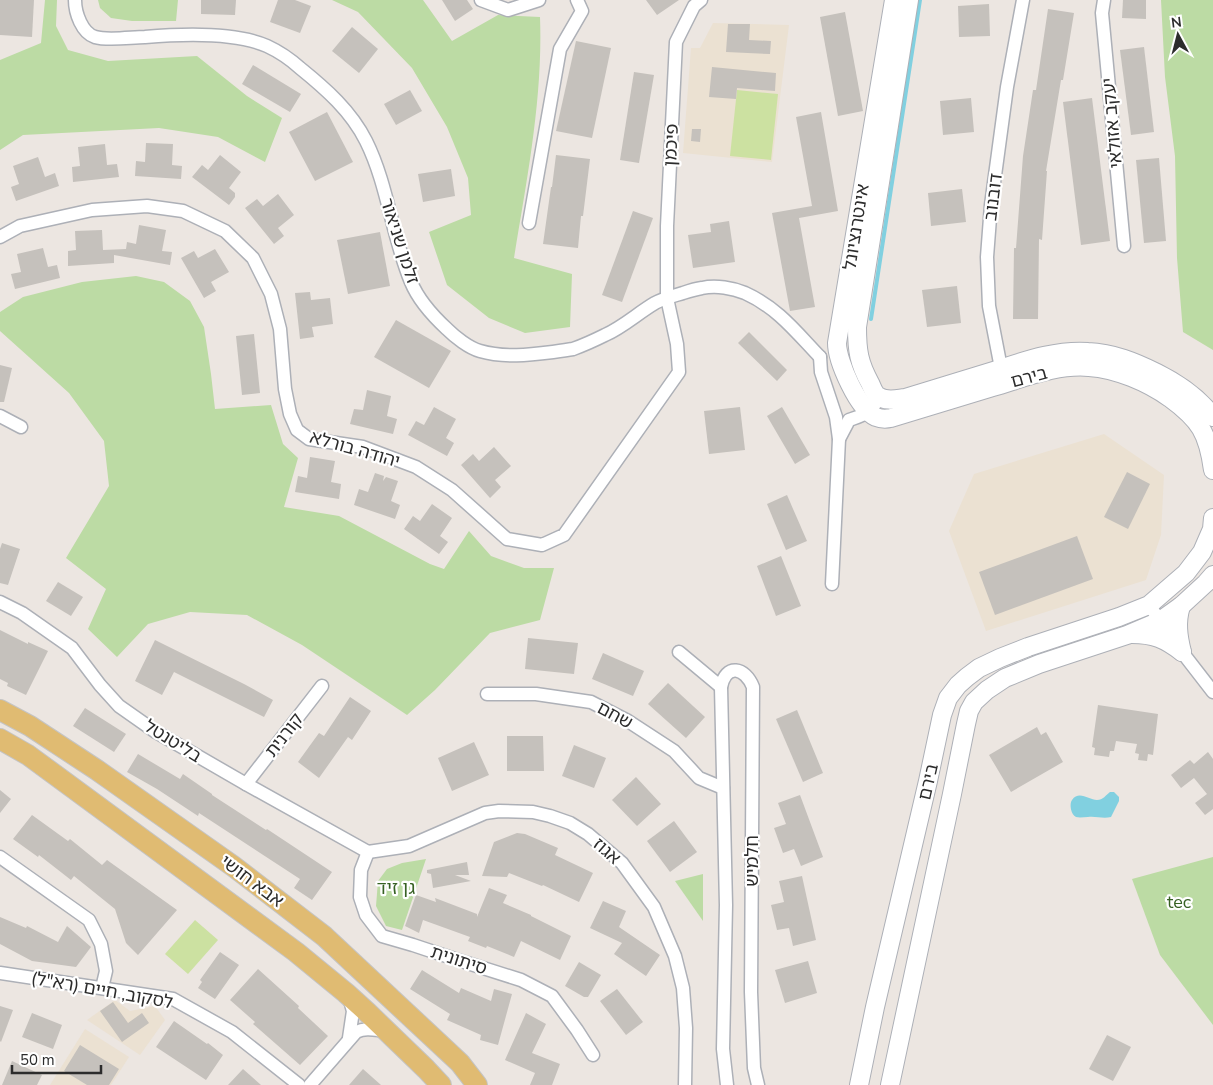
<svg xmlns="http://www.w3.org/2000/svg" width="1213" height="1085" font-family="'Nunito Sans','Noto Sans Hebrew',sans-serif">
  <rect width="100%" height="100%" fill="#ece6e1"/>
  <g fill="#ebe1d2">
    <path d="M713 23 789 25 772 162 683 153 691 48H700Z"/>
    <path d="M1104 434 1164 475 1161 535 1146 580 986 631 949 531 974 474Z"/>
    <path d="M115 1000 130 1011 155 1006 165 1020 140 1055 87 1020Z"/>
    <path d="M85 1029 129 1057 111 1085H50Z"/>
  </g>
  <g fill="#bcdba4">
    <path d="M45 0H57L56 26 68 50 108 61 197 56 247 96 282 118 265 162 218 137 159 128 23 135 0 150V60L41 43Z"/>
    <path d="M98 0H178L176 21H132L111 18 100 8Z"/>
    <path d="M332 0H423L452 41 498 15 540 17C543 98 527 178 514 258L572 274 570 327 525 333 489 318 447 285 429 232 471 215 468 178 447 127 412 68 358 12Z"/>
    <path d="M1161 0H1213V350L1183 332 1177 258 1175 156 1165 77Z"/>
    <path d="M136 276 164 282 190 301 204 327 211 374 215 409 271 405 283 444 298 458 284 507 339 516 430 564 444 569 469 531 491 556 524 568H554L540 620 490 633 435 690 407 715 302 645 247 615 190 612 148 624 117 657 88 629 106 589 66 558 109 486 104 441 69 393 0 331V312L23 297 82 282Z"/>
    <path d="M1213 857V1025L1160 955 1132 879Z"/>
    <path d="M426 859 402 930 386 926 376 906 378 881 387 869 402 863Z"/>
    <path d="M703 874V921L675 881Z"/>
  </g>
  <g fill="#cce1a1">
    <path d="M737 90 778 94 771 160 730 156Z"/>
    <path d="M195 920 218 940 188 974 165 954Z"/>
  </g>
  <path fill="#81d0e0" d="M1110 792H1114L1119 797V801L1111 817C1103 819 1096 816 1088 817 1084 817 1080 818 1076 817 1071 815 1069 804 1072 800 1079 790 1089 800 1097 800 1103 800 1106 795 1110 792Z"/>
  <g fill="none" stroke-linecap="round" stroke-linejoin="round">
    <path stroke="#81d0e0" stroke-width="4" d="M871 319 920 0"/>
  </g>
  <g fill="#c5c1bc">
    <path d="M0 0H34L32 37 0 35Z"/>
    <path d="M201 0H236L235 15 201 14Z"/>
    <path d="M278 0H295L311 6 300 33 270 22Z"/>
    <path d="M442 0H467L473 9 455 21Z"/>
    <path d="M646 0H679L657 15Z"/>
    <path d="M1123 0H1146V19L1122 18Z"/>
    <path d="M989 4 990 36 959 37 958 6Z"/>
    <path d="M1048 9 1074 13 1063 80H1061L1046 171H1047L1042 240 1039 239 1038 319H1013L1014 248H1016L1023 156 1033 90H1036Z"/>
    <path d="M845 12 863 111 838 116 820 17Z"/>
    <path d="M728 24H750L749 40 771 41 770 54 726 52Z"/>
    <path d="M352 27 378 49 359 73 332 51Z"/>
    <path d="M576 41 611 48 592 138 556 131Z"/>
    <path d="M1144 47 1154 132 1131 135 1120 50Z"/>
    <path d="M253 65 301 94 290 112 242 84Z"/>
    <path d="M712 67 776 73 775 91 737 88 736 99 709 97Z"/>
    <path d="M634 72 654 75 639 163 620 160Z"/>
    <path d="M410 90 422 111 396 125 384 104Z"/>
    <path d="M971 98 974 132 943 135 940 101Z"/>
    <path d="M1092 98 1110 241 1081 245 1063 102Z"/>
    <path d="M327 112 353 162 315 181 289 132Z"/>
    <path d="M821 112 838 211 799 218 815 307 790 311 772 213 812 206 796 117Z"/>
    <path d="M692 129H701L700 142 691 141Z"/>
    <path d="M146 143 173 144 172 165 182 166 181 179 135 176 136 161 145 162Z"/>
    <path d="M105 144 107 165 117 164 119 177 73 182 72 167 80 166 78 147Z"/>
    <path d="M220 155 241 172 229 188 235 193V197L229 205 192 177 202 165 208 170Z"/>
    <path d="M556 155 590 159 583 216H581L578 248 543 244 551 187H552Z"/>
    <path d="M38 157 45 177 55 173 59 186 16 201 11 187 19 184 13 166Z"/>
    <path d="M1159 158 1166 241 1144 243 1136 160Z"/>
    <path d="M451 169 455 196 423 202 418 174Z"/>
    <path d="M962 189 966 222 931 226 928 193Z"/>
    <path d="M278 194 294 215 278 228 284 236 274 244 245 208 257 199 263 206Z"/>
    <path d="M633 211 653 218 622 302 602 295Z"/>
    <path d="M729 221 735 262 693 268 688 235 711 232 710 224Z"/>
    <path d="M139 225 166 230 162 251 172 252 170 265 114 255V263L68 266V251L76 250 75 231 102 230 103 250 126 249 127 242 136 244Z"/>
    <path d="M380 232 390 286 348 294 337 240Z"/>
    <path d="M43 248 48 267 57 265 60 278 15 289 11 274 21 272 17 254Z"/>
    <path d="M215 249 229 272 211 282 216 291 204 298 181 258 194 251 198 258Z"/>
    <path d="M957 286 961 323 927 327 922 290Z"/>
    <path d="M310 292 311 300 330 298 333 324 312 327 314 337 300 339 295 293Z"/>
    <path d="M396 320 451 351 429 388 374 357Z"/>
    <path d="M749 332 787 370 777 381 738 343Z"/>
    <path d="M254 334 260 393 242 395 236 336Z"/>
    <path d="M0 365 12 368 4 402H0Z"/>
    <path d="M367 390 391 396 387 416 397 419 393 434 350 424 354 409 363 410Z"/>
    <path d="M434 407 456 419 446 438 454 443 447 456 408 435 416 421 424 425Z"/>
    <path d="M740 407 745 450 709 454 704 411Z"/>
    <path d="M782 407 810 455 795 464 767 416Z"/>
    <path d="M494 447 511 466 495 480 501 487 490 498 461 465 473 454 479 461Z"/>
    <path d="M310 457 335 461 331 482 341 484 339 499 295 492 298 476 307 478Z"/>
    <path d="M1127 472 1150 484 1128 529 1104 517Z"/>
    <path d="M375 473 384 476 383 481 386 477 398 481 391 501 400 505 395 519 354 505 359 489 368 492Z"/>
    <path d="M787 495 807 541 786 550 767 504Z"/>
    <path d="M432 504 452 518 440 536 448 542 439 554 404 529 413 516 420 521Z"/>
    <path d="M1077 536 1093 579 995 615 979 572Z"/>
    <path d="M2 543 20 549 8 585 0 583V549Z"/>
    <path d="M781 556 801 606 776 616 757 566Z"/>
    <path d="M58 582 83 597 71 616 46 601Z"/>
    <path d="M0 630 28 644V642L48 651 26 695 7 686 8 683 0 679Z"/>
    <path d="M528 638 578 643 574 674 525 669Z"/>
    <path d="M155 640 244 684 273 700 264 717 174 672 162 695 135 681Z"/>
    <path d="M603 653 644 671 633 696 592 679Z"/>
    <path d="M668 683 705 717 686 738 648 704Z"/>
    <path d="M350 697 371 711 352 740 348 737 319 778 298 762 319 733 324 736Z"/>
    <path d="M1098 705 1158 714 1153 755 1148 754 1147 761 1138 760 1139 754 1135 753 1137 744 1116 741 1114 751H1110L1109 757 1094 755 1095 748 1092 747Z"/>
    <path d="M85 708 126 734 114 752 73 726Z"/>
    <path d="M797 710 823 773 803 782 776 719Z"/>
    <path d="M1037 727 1041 735 1046 732 1063 762 1011 792 989 755Z"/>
    <path d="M507 736H543L544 771H507Z"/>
    <path d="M474 742 489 775 452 791 438 758Z"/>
    <path d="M574 745 606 758 594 788 562 776Z"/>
    <path d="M1208 752 1213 759V809L1205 815 1195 803 1207 794 1194 778 1181 788 1171 775 1190 760 1194 764Z"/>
    <path d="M138 754 180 779 183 774 212 794V795L266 830 267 829 332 872 312 900 294 888 300 879 199 813 198 816 157 789 127 772Z"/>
    <path d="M636 777 661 804 637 826 612 800Z"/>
    <path d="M0 790 11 799 0 813Z"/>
    <path d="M800 795 823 857 801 866 794 849 783 853 774 828 786 824 778 803Z"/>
    <path d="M32 815 68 841 70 839 102 865 107 860 177 910 138 955 126 943 115 909 74 876 71 880 39 855 38 857 13 839Z"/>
    <path d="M674 821 697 852 670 872 647 841Z"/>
    <path d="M517 833 525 834 558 848 555 855 593 873 579 902 543 885 542 886 509 873 507 877 482 876 494 842Z"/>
    <path d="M467 862 469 875H455L471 881 433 888 431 874 427 873V870Z"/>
    <path d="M802 876 816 940 793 946 789 928 777 930 771 905 784 902 779 881Z"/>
    <path d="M489 888 507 895 503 903 531 915V916L571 936 560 960 521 941 514 957 487 946 486 948 468 941 470 937 423 920 419 933 405 926 416 895 436 902 435 898 477 914V917Z"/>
    <path d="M603 901 626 911 619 927 660 955 646 976 614 954 622 943 590 928Z"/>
    <path d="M0 917 26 928 27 926 58 942 67 926 91 947 76 967 32 961 0 944Z"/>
    <path d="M220 952 239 965 215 999 198 988 202 982 200 980Z"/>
    <path d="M808 961 817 993 785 1003 775 970Z"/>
    <path d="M579 962 601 975 588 997H584L565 986Z"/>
    <path d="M258 969 299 1006 298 1008 328 1036 300 1065 253 1024 255 1022 230 1000Z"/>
    <path d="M422 970 459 993 461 988 491 1001 494 989 512 994 498 1045 480 1040 481 1035 447 1020 450 1014 410 989Z"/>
    <path d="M617 989 643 1022 626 1035 600 1001Z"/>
    <path d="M113 1002 128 1023 142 1013 149 1023 122 1042 100 1011Z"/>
    <path d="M0 1006 13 1010 1 1042 0 1041Z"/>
    <path d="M32 1013 62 1025 53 1049 22 1037Z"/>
    <path d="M526 1013 546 1024 532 1053 560 1064 552 1085H530L535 1073 505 1060Z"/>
    <path d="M174 1021 207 1044 208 1043 223 1055 206 1080 156 1047Z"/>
    <path d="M1107 1035 1131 1047 1113 1081 1089 1069Z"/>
    <path d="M80 1045 119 1069 109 1085H87L64 1071Z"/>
    <path d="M12 1061 42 1075 37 1085H2Z"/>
    <path d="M243 1069 261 1085H228Z"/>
    <path d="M363 1069 381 1085H349Z"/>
  </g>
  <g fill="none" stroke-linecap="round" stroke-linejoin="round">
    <g stroke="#adb0b7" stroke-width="15">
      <g id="street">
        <path d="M75 0C75 13 82 33 95 37 108 41 132 37 145 37 180 34 235 32 267 46 280 52 290 59 300 68 326 89 351 111 366 141 388 185 392 237 411 282 418 299 434 317 447 329 455 337 469 348 480 351 504 358 529 355 553 352 560 351 567 350 573 349 584 345 595 340 605 335 623 327 638 313 655 303 664 298 673 296 683 293 689 291 695 289 702 288 716 285 733 288 745 293 778 308 796 332 820 357"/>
        <path d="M481 0 508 10 539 0"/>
        <path d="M1104 0 1102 13 1124 246"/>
        <path d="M529 223 560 49 582 11 577 0"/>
        <path d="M0 237 20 226 92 210 147 206 183 211 225 231 253 258 271 294 280 329 285 389 290 414 297 430 309 439 363 447 416 467 452 490 507 539 542 545 564 535 679 372 677 344 667 298V226L676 42 694 6 701 0"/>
        <path d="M820 357 821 372 836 417 839 439 832 584"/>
        <path d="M999 375 1001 368 989 306 987 257 991 205 1007 87 1023 0"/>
        <path d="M0 416 21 427"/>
        <path d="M839 439 849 420C863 415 876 412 877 396"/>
        <path d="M0 602 22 613 72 648 100 685 119 706 156 732 246 784 368 852"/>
        <path d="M1149 605 1182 652 1213 692"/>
        <path d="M679 652 721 687"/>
        <path d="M487 694H536L591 702 628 721 674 751 699 778 723 788"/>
        <path d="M246 784 322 686"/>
        <path d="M368 852 409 846 485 813 499 811 533 812 550 816 570 823 588 834 622 863 654 907 675 956 683 988 686 1028 685 1085"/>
        <path d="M368 852 361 870 360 897 366 915 382 936 413 945 458 960 521 980 552 996 577 1030 593 1055"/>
        <path d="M0 857 89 920 101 944 106 971 102 988"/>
        <path d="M0 973 173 999 232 1032 299 1085"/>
        <path d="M349 997 353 1011 349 1038"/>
        <path d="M310 1085 356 1032C366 1027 375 1030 386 1031"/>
        <path d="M727 1085 723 1049 726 905 721 687C726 663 745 667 753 687L751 992 754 1068 758 1085"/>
      </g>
    </g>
    <g stroke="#adb0b7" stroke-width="20">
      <g id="secondary">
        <path d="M894 0 837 343C837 361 858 409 876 417 881 419 886 419 891 418 925 408 959 397 993 387 1024 378 1057 364 1089 367 1117 369 1147 382 1170 398 1200 420 1208 433 1213 470"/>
        <path d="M909 0 857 327C857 351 859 363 870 383 872 387 874 394 878 396 886 402 896 399 905 398 938 388 970 378 1003 368 1030 359 1059 350 1088 352 1113 353 1135 362 1157 373 1177 383 1199 398 1213 417"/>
        <path d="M1181 606C1176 622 1178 636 1182 652"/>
        <path d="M1132 634C1154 634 1165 639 1182 652"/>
        <path d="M859 1085 875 1007 928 781 942 715 948 698 958 685 967 677 979 668 1000 658 1028 647 1119 617 1149 605 1186 573 1202 552 1212 529 1213 518"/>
        <path d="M890 1085 952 794 966 724 969 711 974 702 987 690 1005 678 1039 664 1127 635 1160 621 1181 606 1206 583 1213 575"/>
      </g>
    </g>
    <g stroke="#c4c4c4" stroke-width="22">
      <g id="primary">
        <path d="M0 710 30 726 97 770 233 866 324 936 460 1063 477 1085"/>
        <path d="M0 739 28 755 296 952 346 993 368 1013 426 1069 441 1085"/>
      </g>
    </g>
    <use href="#street" stroke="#fff" stroke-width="12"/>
    <use href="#secondary" stroke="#fff" stroke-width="18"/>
    <use href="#primary" stroke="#e0bb72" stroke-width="20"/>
  </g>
  <g text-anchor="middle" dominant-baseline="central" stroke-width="4.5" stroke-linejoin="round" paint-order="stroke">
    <g font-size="18" fill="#2c2c2c" stroke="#fff">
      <text transform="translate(1112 123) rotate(-95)">יעקב אזולאי</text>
      <text transform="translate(671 145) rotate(-87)">פיכמן</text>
      <text transform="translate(993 197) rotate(-83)">דובנוב</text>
      <text transform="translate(856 227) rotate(-81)">אינטרנציונל</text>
      <text transform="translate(400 241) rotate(72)">זלמן שניאור</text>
      <text transform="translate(1029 377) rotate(-15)">בירם</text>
      <text transform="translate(355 449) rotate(16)">יהודה בורלא</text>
      <text transform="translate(615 715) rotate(28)">שחם</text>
      <text transform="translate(284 735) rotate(-52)">קורנית</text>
      <text transform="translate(173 741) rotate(32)">בליטנטל</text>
      <text transform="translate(928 782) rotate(-77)">בירם</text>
      <text transform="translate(607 851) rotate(41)">אגוז</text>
      <text transform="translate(752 861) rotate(-90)">חלמיש</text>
      <text transform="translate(252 881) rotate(37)">אבא חושי</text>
      <text transform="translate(459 960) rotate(18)">סיתונית</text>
      <text transform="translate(102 990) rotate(10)">לסקוב, חיים (רא"ל)</text>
    </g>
    <g font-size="18" fill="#376124" stroke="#fff">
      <text x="396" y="888">גן זיד</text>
      <text x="1179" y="902">tec</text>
    </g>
  </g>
  <g transform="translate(1178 35) rotate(353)" stroke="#ffffff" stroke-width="4" paint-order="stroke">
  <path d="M0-4L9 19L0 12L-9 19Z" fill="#2c2c2c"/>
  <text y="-8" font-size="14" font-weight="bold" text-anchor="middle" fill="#2c2c2c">N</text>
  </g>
  <path d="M12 1065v8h89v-8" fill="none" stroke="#2c2c2c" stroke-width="2.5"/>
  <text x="20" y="1065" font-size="15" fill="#2c2c2c" stroke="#ffffff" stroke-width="4" paint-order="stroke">50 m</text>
</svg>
